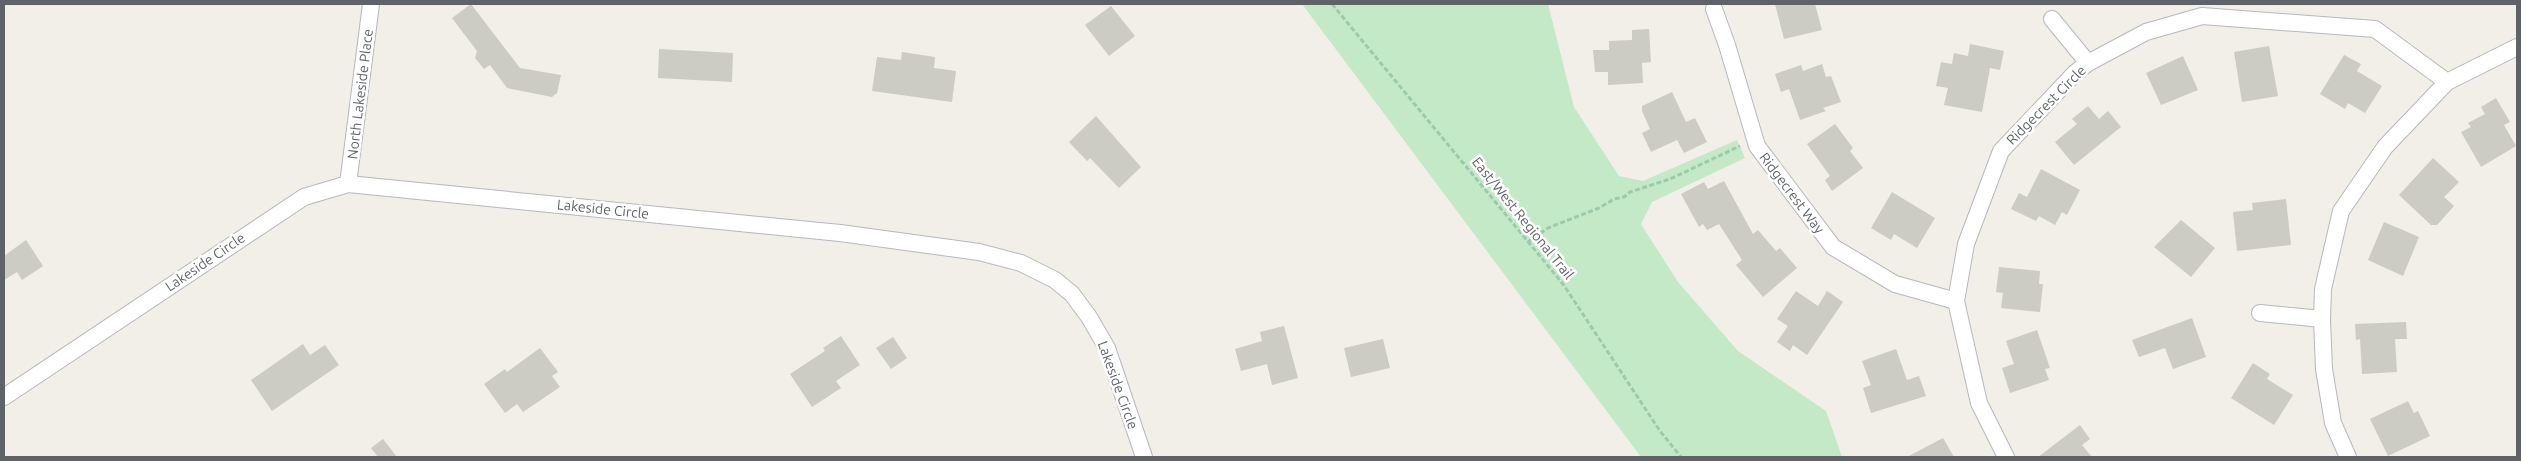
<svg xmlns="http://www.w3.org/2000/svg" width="2521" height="461" font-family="Ubuntu,sans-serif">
  <rect width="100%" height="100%" fill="#f1efe8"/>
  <path fill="#c4e9c6" d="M1302 4H1548L1574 107 1619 176 1643 181 1737 140 1745 158 1652 202 1641 224 1678 282 1738 351 1826 411 1842 457H1641Z"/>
  <g fill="#cccbc4">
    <path d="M471 4 520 68 561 75 557 93 552 97 507 88 490 65 484 69 475 58 477 51 452 18Z"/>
    <path d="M1775 4H1815L1822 30 1784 39Z"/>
    <path d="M1111 6 1135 36 1109 56 1085 25Z"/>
    <path d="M1649 29 1651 62 1642 63 1643 83 1608 85V72H1595L1593 50H1609V41L1632 40V30Z"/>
    <path d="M1970 44 2004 51 2000 70 1990 68 1982 112 1944 105 1948 88 1936 86 1941 62 1952 64 1954 53 1968 56Z"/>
    <path d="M2269 46 2278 96 2242 102 2234 52Z"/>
    <path d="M659 49 733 53 732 82 658 78Z"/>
    <path d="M902 52 935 57 934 68 956 71 952 102 872 91 877 57 901 60Z"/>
    <path d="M2344 55 2361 64 2357 71 2382 86 2365 113 2348 103 2345 109 2320 94Z"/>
    <path d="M2183 56 2198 90 2161 105 2146 73Z"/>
    <path d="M1822 64 1826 77 1831 76 1841 102 1823 108 1826 111 1800 120 1789 89 1781 92 1775 74 1801 65 1803 71Z"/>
    <path d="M1672 92 1686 122 1695 118 1707 142 1684 153 1677 140 1651 152 1642 133 1650 129 1642 111V106Z"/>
    <path d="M2496 98 2510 122 2504 125 2516 146 2481 167 2461 132 2471 127 2468 123 2485 114 2481 107Z"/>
    <path d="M2088 106 2099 119 2108 111 2121 127 2074 165 2055 142 2077 124 2072 119Z"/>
    <path d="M1096 116 1141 167 1119 188 1090 158 1087 161 1069 142Z"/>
    <path d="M1835 124 1853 148 1850 151 1863 168 1832 191 1825 180 1830 176 1807 144Z"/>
    <path d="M2433 158 2459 182 2444 197 2454 206 2437 225H2431L2399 195Z"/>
    <path d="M2041 169 2080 190 2067 215 2062 212 2055 225 2039 216 2036 221 2011 209 2019 193 2027 197Z"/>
    <path d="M1724 181 1753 234 1758 230 1776 251 1780 248 1797 268 1763 297 1736 265 1742 260 1719 224 1707 230 1703 224 1699 227 1681 194 1704 182 1708 189Z"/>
    <path d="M1892 192 1935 218 1917 248 1894 234 1891 240 1871 228Z"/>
    <path d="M2286 199 2291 245 2237 251 2233 212 2253 210 2252 203Z"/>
    <path d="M2181 220 2215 248 2191 277 2154 247Z"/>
    <path d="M2384 222 2419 237 2403 276 2368 260Z"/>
    <path d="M26 240 43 266 22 280 17 272 4 280V256Z"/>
    <path d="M1999 267 2040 271 2039 284H2043L2040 312 2001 308 2003 293 1996 292Z"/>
    <path d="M1796 291 1818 306 1827 291 1843 302 1807 355 1793 345 1790 351 1777 342 1788 326 1777 319Z"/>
    <path d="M2192 318 2206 357 2173 369 2165 348 2139 357 2132 340Z"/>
    <path d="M2406 322 2407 339H2395L2397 372 2362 374 2360 339 2356 340 2355 324Z"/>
    <path d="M1284 326 1298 378 1272 385 1267 364 1241 371 1235 349 1262 341 1260 332Z"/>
    <path d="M2037 330 2050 368 2045 369 2049 380 2010 393 2002 368 2014 364 2006 341Z"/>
    <path d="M841 336 860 365 836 381 841 388 812 407 790 374 825 351 823 348Z"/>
    <path d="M893 337 907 358 891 369 876 348Z"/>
    <path d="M1383 339 1390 368 1351 377 1344 348Z"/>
    <path d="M303 344 310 355 325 345 339 365 272 411 251 380Z"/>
    <path d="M540 348 558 372 552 376 560 387 523 412 517 404 505 413 484 384 505 369 507 372Z"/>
    <path d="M1896 349 1907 380 1919 376 1926 396 1871 413 1863 388 1871 385 1862 361Z"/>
    <path d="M2253 363 2270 374 2267 379 2293 395 2274 425 2231 398Z"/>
    <path d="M2408 401 2414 413 2418 411 2430 436 2388 456 2370 419Z"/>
    <path d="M2080 425 2090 439 2082 445 2092 457H2038Z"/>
    <path d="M1943 438 1954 457H1907Z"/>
    <path d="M383 439 397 457H378L371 448Z"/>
  </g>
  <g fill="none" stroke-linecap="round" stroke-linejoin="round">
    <g stroke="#b5b8bc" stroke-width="18">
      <g id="street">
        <path d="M1714 9 1727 45 1757 146 1833 247 1895 284 1956 301"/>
        <path d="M2052 19 2088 63"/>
        <path d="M348 184 371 4"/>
        <path d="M2260 313 2322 319"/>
        <path d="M4 397 304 197 348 184 840 233 979 252 1021 263 1055 280 1072 294 1089 317 1107 348 1144 457"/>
        <path d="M2006 457 1979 403 1956 301 1966 244 2001 151 2075 73 2088 63 2146 32 2202 16 2375 29 2447 82"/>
        <path d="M2348 457 2333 423 2324 369 2322 319 2323 289 2341 211 2385 147 2447 82 2517 47"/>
      </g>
    </g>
    <g stroke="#9dcaac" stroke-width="3" stroke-dasharray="5 2.5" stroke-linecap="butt">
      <path d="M1332 4 1563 284 1660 431 1681 457"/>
      <path d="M1528 242 1548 228 1599 208 1614 199 1624 197 1630 192 1670 179 1740 146"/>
    </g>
    <use href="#street" stroke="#fff" stroke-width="16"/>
  </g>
  <g text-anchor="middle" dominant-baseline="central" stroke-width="5" stroke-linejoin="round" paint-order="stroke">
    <g font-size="14" fill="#5f6368" stroke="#fff">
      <text transform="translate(360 94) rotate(-83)">North Lakeside Place</text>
      <text transform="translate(2046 105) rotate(-45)">Ridgecrest Circle</text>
      <text transform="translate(1792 193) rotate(53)">Ridgecrest Way</text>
      <text transform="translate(603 209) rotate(6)">Lakeside Circle</text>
      <text transform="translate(1523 218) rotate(51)">East/West Regional Trail</text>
      <text transform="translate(205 262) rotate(-34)">Lakeside Circle</text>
      <text transform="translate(1118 385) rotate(70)">Lakeside Circle</text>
    </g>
  </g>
  <rect width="2521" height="461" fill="none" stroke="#5f6368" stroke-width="10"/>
</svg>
